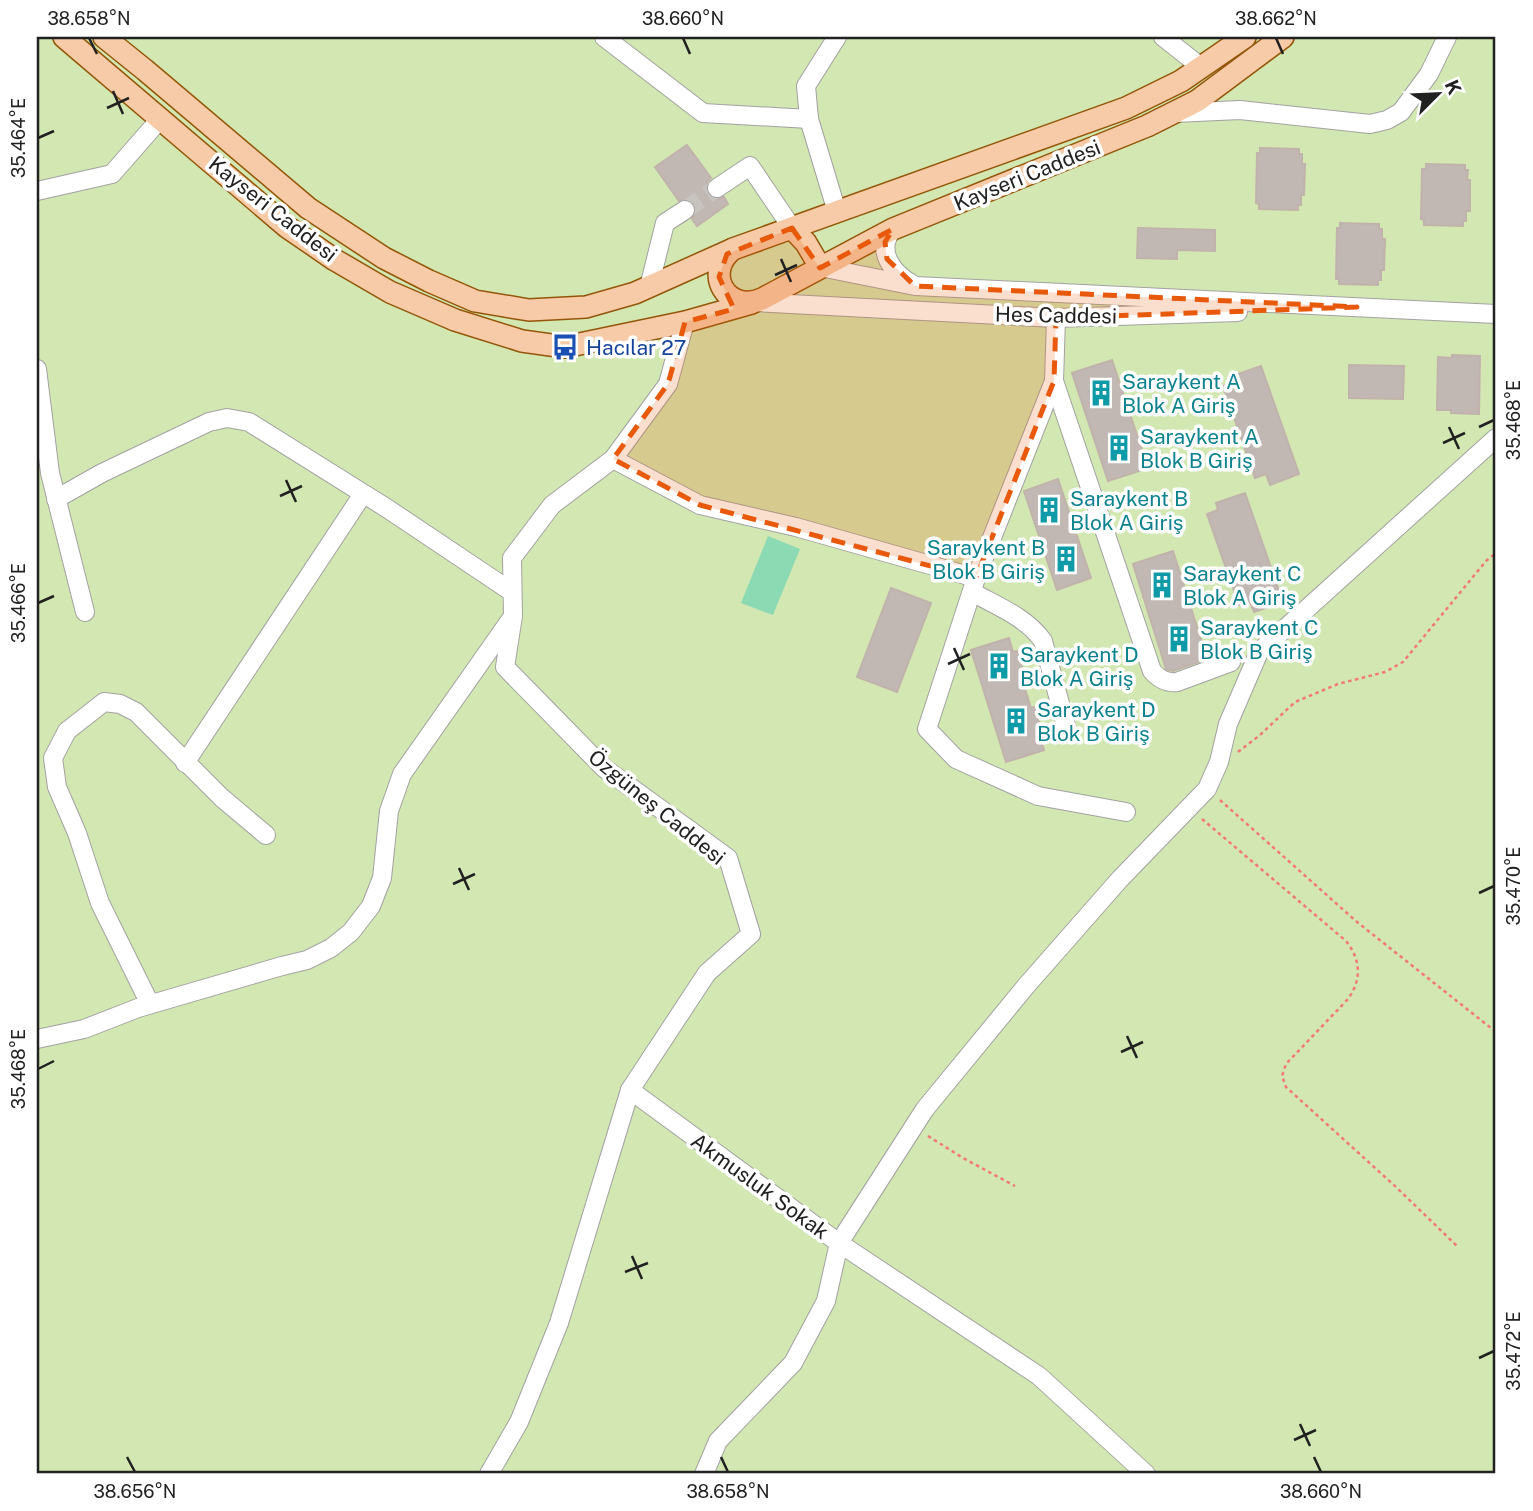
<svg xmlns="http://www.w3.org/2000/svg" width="1533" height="1511" font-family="'Public Sans',sans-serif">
  <rect width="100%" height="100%" fill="#f0ede8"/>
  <rect fill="#d2e7b1" x="37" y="37" width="1459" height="1437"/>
  <path fill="#8bdab3" d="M768 536 800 549 773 615 741 603Z"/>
  <g fill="#c1b8b4" stroke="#c1b2ab" stroke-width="2">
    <path d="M687 145 711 178 707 182 706 188 708 195 717 199 724 197 728 204 697 226 692 219 696 210 694 203 685 199 679 201 655 167Z"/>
    <path d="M1260 148 1299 149V154H1302V164H1305L1304 195H1301V205H1298V210L1259 209V204L1256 203 1257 153H1260Z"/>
    <path d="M1426 164 1465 165V170H1468L1467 180H1470V211H1466V221H1463V226L1424 225V220L1421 219 1422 169H1426Z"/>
    <path d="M1340 223 1379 224V229H1382V239H1385L1384 270H1381V280H1378V285L1339 284V279H1336L1337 228H1340Z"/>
    <path d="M1138 228 1215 230V251L1177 250V259L1137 258Z"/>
    <path d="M1452 355 1480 356 1479 414 1451 413V410H1437L1438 357 1452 358Z"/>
    <path d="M1112 360 1148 468 1108 481 1072 373Z"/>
    <path d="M1349 365 1404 366 1403 399 1349 398Z"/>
    <path d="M1261 366 1299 474 1270 485 1266 474 1255 478 1223 386 1234 382 1232 376Z"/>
    <path d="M1058 479 1091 578 1057 590 1024 491Z"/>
    <path d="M1245 493 1283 602 1254 612 1250 602 1239 605 1207 514 1218 510 1216 503Z"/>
    <path d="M1173 551 1207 659 1173 671 1166 669 1133 564Z"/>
    <path d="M891 588 931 603 897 692 857 677Z"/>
    <path d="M1009 638 1013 652 1017 651 1026 679 1022 680 1031 708 1034 707 1043 735 1040 736 1044 750 1006 762 971 650Z"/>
  </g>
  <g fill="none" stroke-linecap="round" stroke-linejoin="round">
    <path stroke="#c7c4c0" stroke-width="18" stroke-dasharray="18 9" stroke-linecap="butt" d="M685 210 717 188"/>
    <g stroke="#a2a2a2" stroke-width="20">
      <g id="minor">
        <path d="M604 37 703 113 809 119"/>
        <path d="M837 37 806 86 809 119 837 212"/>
        <path d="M1163 37 1201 67"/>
        <path d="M1175 113 1240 110 1370 124 1387 120 1401 112 1429 74 1447 37"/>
        <path d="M717 188 750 166 792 228"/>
        <path d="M37 191 112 174 161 118"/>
        <path d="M893 229C875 250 892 273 912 284"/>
        <path d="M820 267 915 286 1496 314"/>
        <path d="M649 287 665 223 685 210"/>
        <path d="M754 302 1056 318 1238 312"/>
        <path d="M37 369 50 473 85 612"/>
        <path d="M1054 381 1152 671C1159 679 1166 683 1177 682L1231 662"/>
        <path d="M613 459 700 505 796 527 976 578 1054 381 1056 318"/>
        <path d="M56 499 102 473 209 422 227 418 249 422 388 509 512 592"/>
        <path d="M976 578 927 729 956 759 1038 796 1126 812"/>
        <path d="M972 592C997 606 1026 617 1043 641L1068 733"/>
        <path d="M185 763 363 494"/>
        <path d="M150 1004 100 903 77 833 57 787 53 758 67 731 104 702 120 704 136 712 222 798 266 835"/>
        <path d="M37 1039 84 1029 138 1008 282 966 307 960 331 948 351 932 371 906 382 878 389 811 402 774 511 619"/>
        <path d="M630 1090 839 1243 826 1301 793 1363 718 1441 704 1474"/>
        <path d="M489 1474 519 1422 559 1323 630 1090 707 973 751 934 728 858 604 768 505 667 513 616 512 558 552 505 613 459 668 384 685 322"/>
        <path d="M1146 1474 1039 1376 839 1243 925 1109 1026 986 1120 879 1207 789 1219 762 1228 724 1259 652 1496 438"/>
      </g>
    </g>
    <g stroke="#945609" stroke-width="24">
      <g id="major">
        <path d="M64 37 287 227 335 260 390 292 455 320 522 341 565 347 685 322 752 303"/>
        <path d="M104 37 145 70 308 208 384 258 429 281 475 301 529 310 586 307 635 293 731 250"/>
        <path d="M1245 37 1181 81 1126 108 733 249C703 272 726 314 762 299L893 229 1147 126 1197 101 1283 37"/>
        <path d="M792 228 806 243 820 267"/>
      </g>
    </g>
    <g stroke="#f27879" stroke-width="2.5" stroke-dasharray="3.5 3.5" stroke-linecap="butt">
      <path d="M1371 37H1400"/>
      <path d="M1238 752 1260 735 1295 702 1338 684 1385 672 1403 662 1486 561 1496 553"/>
      <path d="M1220 800 1357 922 1496 1032"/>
      <path d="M1202 819 1346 941C1361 960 1362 979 1348 999L1286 1064 1282 1076 1286 1087 1396 1187 1458 1247"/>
      <path d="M928 1136 963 1158 1015 1186"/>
    </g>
    <use href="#minor" stroke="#fff" stroke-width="18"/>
    <use href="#major" stroke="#f7cba7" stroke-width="21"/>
  </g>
  <path fill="#e8590c" fill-opacity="0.2" stroke="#e8590c" stroke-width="5" stroke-dasharray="14 9" stroke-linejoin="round" d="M792 228 820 268 893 229 885 242 887 259 915 286 1357 307 1056 318 1054 381 976 578 700 505 613 459 668 384 685 322 734 309 719 277 727 254Z"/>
  <path fill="none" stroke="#212121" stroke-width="2.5" d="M89 38 97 54M683 38 690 54M1276 38 1283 54M113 91 123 114M107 108 129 98M38 138 54 131M781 259 791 282M775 275 797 265M1449 427 1459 449M1479 427 1494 420M1443 443 1465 433M286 480 296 502M280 496 302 486M38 603 54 596M954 648 964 670M948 664 970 654M459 868 469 890M453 884 475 874M1479 893 1494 886M1127 1036 1137 1058M1121 1052 1143 1042M38 1069 54 1061M632 1256 642 1279M625 1272 648 1263M1479 1358 1494 1351M1300 1424 1310 1446M1294 1440 1316 1430M127 1457 135 1472M721 1457 728 1472M1314 1457 1321 1472"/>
  <defs>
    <g id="bus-bare" transform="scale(2.1)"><path d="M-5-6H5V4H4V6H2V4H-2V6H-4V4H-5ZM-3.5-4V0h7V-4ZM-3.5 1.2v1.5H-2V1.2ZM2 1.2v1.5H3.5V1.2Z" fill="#1a4fb4" stroke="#fff" stroke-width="2.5" paint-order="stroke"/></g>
    <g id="building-bare" transform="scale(2.1)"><path d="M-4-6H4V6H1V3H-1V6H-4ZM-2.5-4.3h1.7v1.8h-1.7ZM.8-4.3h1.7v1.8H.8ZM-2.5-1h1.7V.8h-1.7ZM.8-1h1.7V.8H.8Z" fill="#0f9aa8" stroke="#fff" stroke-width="2.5" paint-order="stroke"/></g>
  </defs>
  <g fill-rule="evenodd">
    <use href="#bus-bare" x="565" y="347"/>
    <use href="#building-bare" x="1101" y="393"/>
    <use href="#building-bare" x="1119" y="448"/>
    <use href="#building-bare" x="1049" y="510"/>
    <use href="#building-bare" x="1066" y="559"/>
    <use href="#building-bare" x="1162" y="585"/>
    <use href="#building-bare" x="1179" y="639"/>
    <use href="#building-bare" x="999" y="666"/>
    <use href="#building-bare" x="1016" y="721"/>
  </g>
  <g text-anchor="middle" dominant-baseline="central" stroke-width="7" stroke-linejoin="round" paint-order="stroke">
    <g font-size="21" fill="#212121" stroke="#fff">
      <text transform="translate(1027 175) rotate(-22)">Kayseri Caddesi</text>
      <text transform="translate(273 209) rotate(38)">Kayseri Caddesi</text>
      <text transform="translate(1056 315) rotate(1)">Hes Caddesi</text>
      <text transform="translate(657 807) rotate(39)">Özgüneş Caddesi</text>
      <text transform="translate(760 1186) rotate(36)">Akmusluk Sokak</text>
    </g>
    <g font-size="21" fill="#164399" stroke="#fff" text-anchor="start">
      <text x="586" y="347">Hacılar 27</text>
    </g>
    <g font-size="21" fill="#0d838f" stroke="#fff" text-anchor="start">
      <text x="1122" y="381">Saraykent A<tspan x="1122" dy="24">Blok A Giriş</tspan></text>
      <text x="1140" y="436">Saraykent A<tspan x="1140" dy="24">Blok B Giriş</tspan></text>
      <text x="1070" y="498">Saraykent B<tspan x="1070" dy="24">Blok A Giriş</tspan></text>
      <text x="1045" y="547" text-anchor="end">Saraykent B<tspan x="1045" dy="24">Blok B Giriş</tspan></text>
      <text x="1183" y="573">Saraykent C<tspan x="1183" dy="24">Blok A Giriş</tspan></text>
      <text x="1200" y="627">Saraykent C<tspan x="1200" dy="24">Blok B Giriş</tspan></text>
      <text x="1020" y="654">Saraykent D<tspan x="1020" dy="24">Blok A Giriş</tspan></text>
      <text x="1037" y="709">Saraykent D<tspan x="1037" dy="24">Blok B Giriş</tspan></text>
    </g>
  </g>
  <rect width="1533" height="1511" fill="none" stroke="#ffffff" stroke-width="77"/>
  <g transform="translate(1438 94) rotate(66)" stroke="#ffffff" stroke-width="5" paint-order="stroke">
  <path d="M0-5L12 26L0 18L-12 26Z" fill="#212121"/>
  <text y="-10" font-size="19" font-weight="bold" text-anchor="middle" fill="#212121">K</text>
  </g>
  <rect x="38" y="38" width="1456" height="1434" fill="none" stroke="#212121" stroke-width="2.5"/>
  <g font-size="18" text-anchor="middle" fill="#212121">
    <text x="89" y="25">38.658°N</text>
    <text x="683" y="25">38.660°N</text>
    <text x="1276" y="25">38.662°N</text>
    <text transform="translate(19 138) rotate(-90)" y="6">35.464°E</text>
    <text transform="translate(1514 420) rotate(-90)" y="6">35.468°E</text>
    <text transform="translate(19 603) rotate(-90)" y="6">35.466°E</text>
    <text transform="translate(1514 886) rotate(-90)" y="6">35.470°E</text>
    <text transform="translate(19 1069) rotate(-90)" y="6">35.468°E</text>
    <text transform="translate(1514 1351) rotate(-90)" y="6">35.472°E</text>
    <text x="135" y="1498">38.656°N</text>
    <text x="728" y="1498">38.658°N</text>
    <text x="1321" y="1498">38.660°N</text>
  </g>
</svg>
